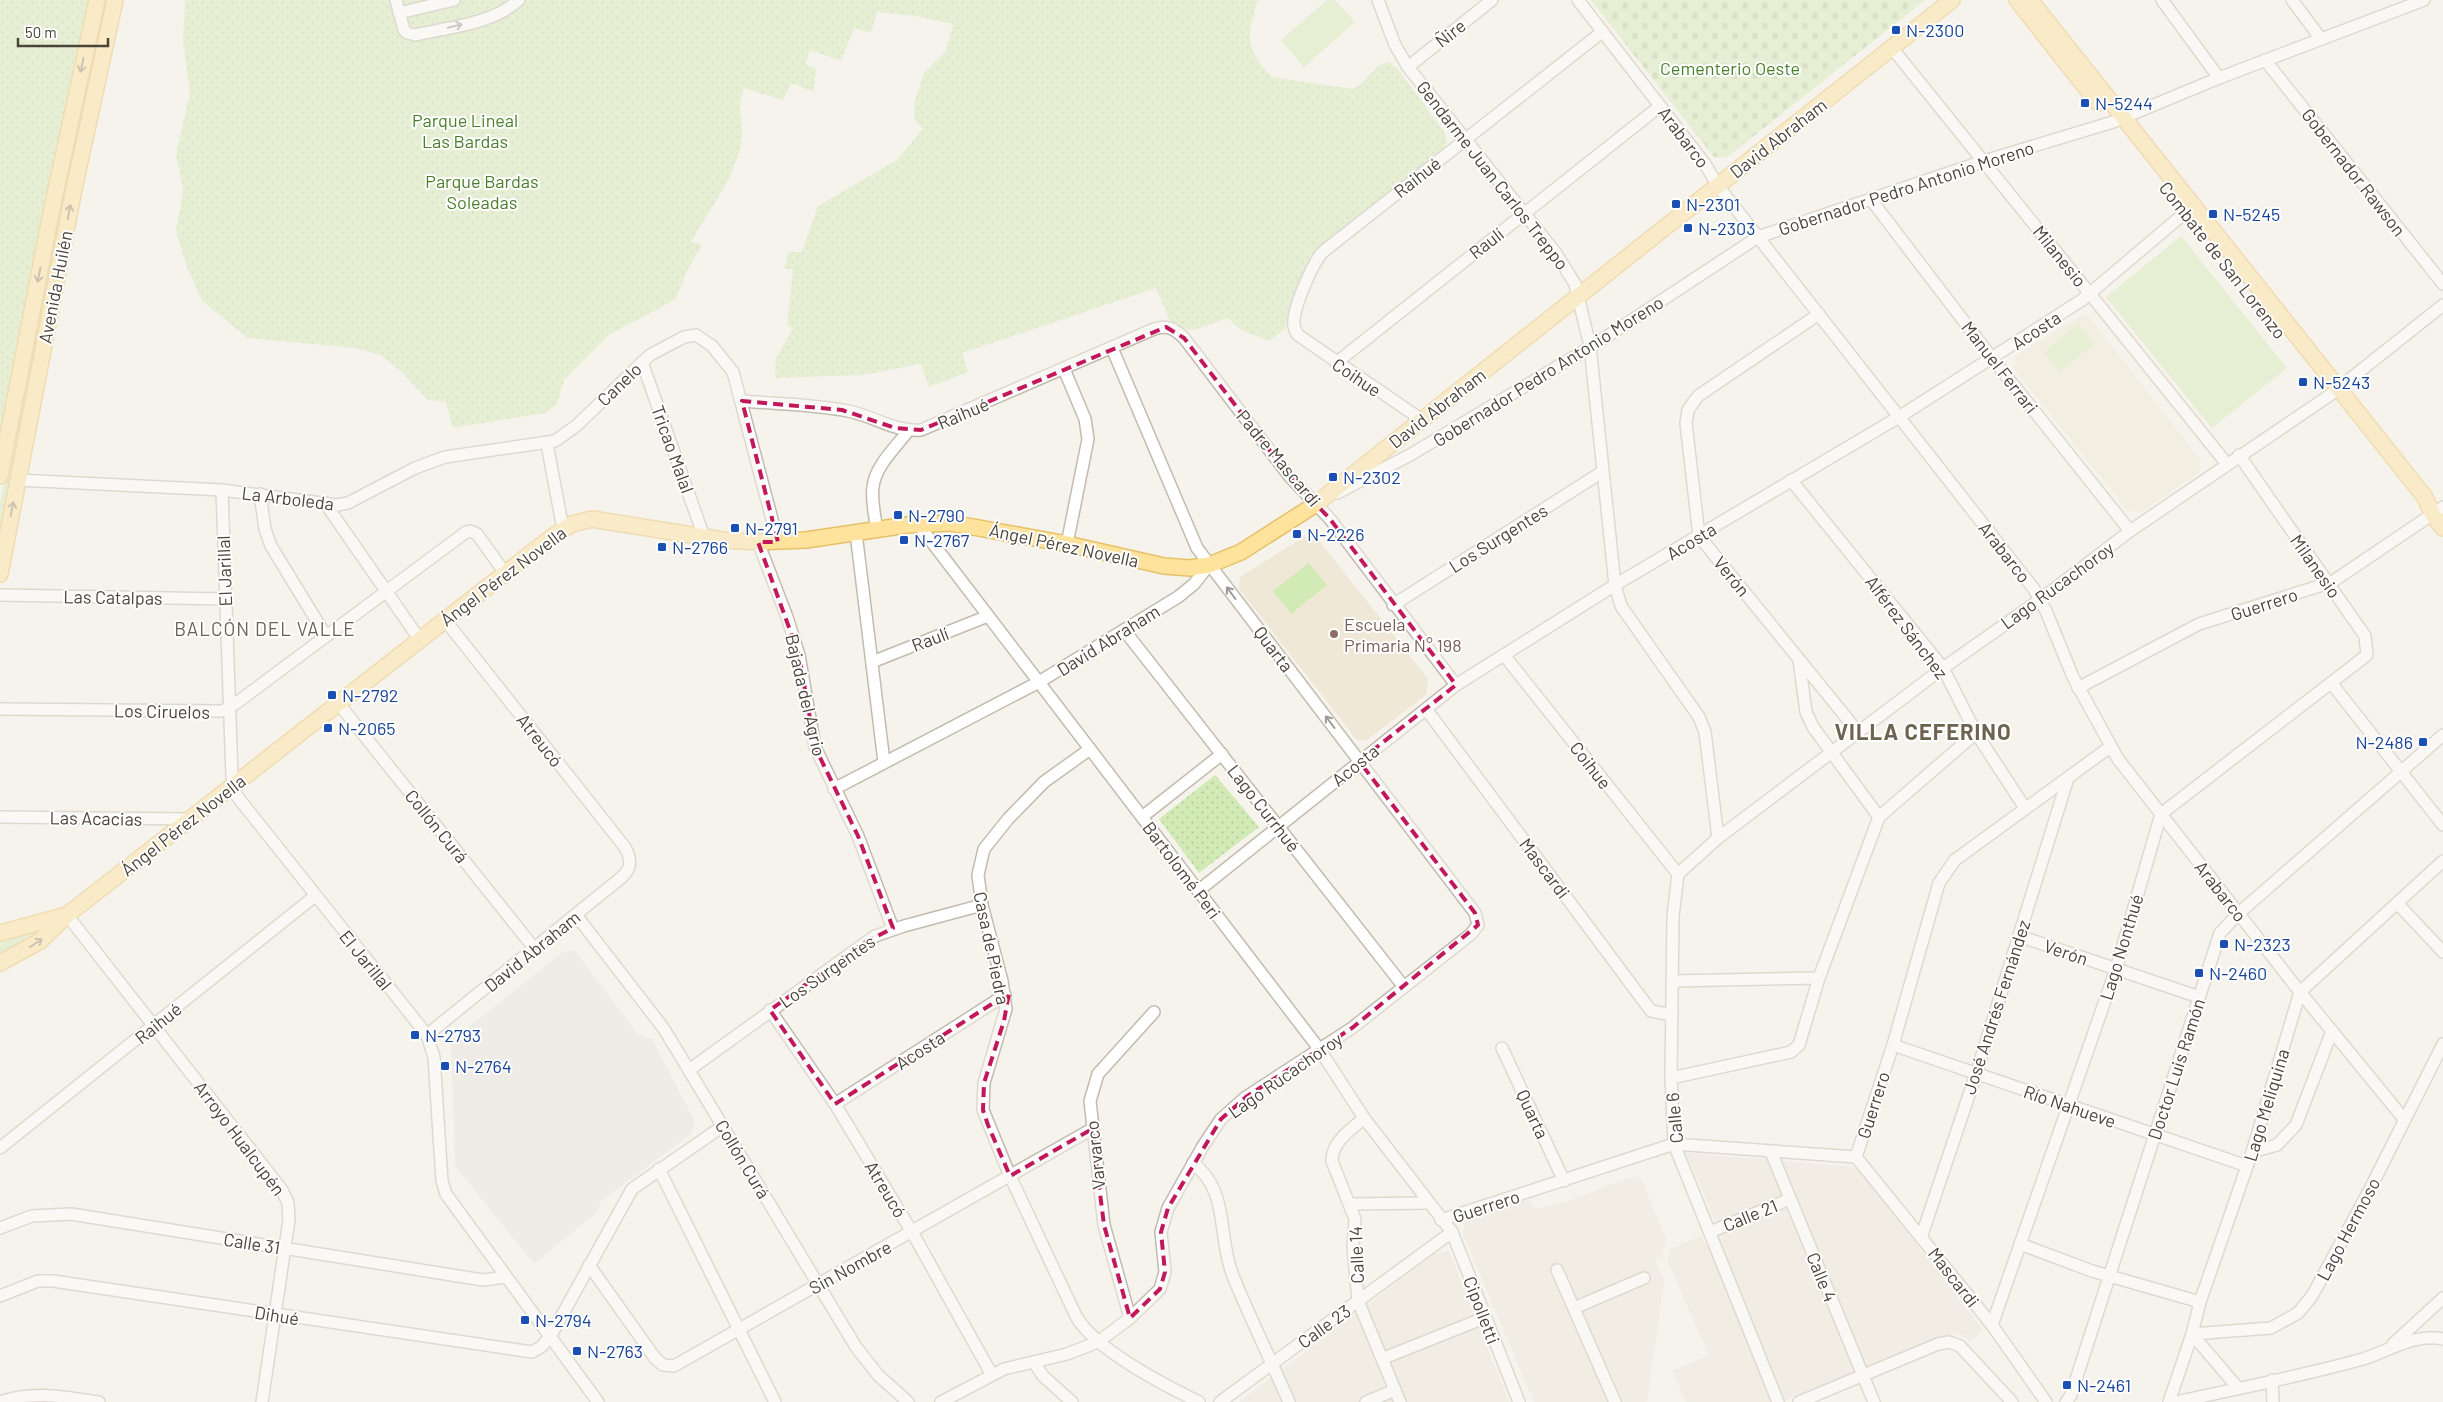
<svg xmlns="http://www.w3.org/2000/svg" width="2443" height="1402" font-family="Barlow,sans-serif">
  <defs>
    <pattern id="grass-tufts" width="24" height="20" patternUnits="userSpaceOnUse" patternTransform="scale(1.25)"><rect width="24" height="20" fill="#d2eab5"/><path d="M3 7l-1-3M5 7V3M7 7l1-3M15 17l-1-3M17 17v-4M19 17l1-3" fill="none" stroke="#b6ca9c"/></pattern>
    <pattern id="cemetery-stones" width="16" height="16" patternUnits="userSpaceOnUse" patternTransform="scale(1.25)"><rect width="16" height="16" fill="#d2eab5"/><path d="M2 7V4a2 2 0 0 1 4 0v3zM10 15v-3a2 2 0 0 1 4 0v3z" fill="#b6ca9c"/></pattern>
    <pattern id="park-dots" width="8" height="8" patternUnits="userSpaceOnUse" patternTransform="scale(1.25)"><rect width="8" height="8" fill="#d2eab5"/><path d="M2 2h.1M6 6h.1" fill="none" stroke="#b6ca9c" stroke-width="1.8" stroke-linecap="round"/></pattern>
  </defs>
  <rect width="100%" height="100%" fill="#f6f3ec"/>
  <g fill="#eae5da">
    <path d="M1686 1153 1857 1167 1983 1330 1970 1342 1959 1332 1780 1402H1686L1672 1371 1709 1355 1668 1262 1669 1250 1701 1236 1706 1245 1723 1238Z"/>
    <path d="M1634 1176 1641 1179 1666 1239 1662 1256 1654 1259 1664 1280 1647 1402H1534L1463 1234 1465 1219 1530 1200 1534 1209 1563 1203Z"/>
    <path d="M1449 1251 1509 1402H1239L1434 1254Z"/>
  </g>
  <path fill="#e6e2dd" d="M564 951H575L638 1034 653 1040 695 1122 691 1134 601 1201 597 1212 534 1264 455 1166 451 1041Z"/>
  <g fill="#efe8d6">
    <path d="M2080 316 2089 317 2201 461 2198 473 2140 513 2128 510 2014 369 2017 355Z"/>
    <path d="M1307 535 1317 538 1428 679 1426 695 1367 740H1357L1239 589 1240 577Z"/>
  </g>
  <g fill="url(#grass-tufts)">
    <path d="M102 0H109L0 541V502L65 169Z"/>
    <path d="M50 926 0 958V938Z"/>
  </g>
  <path fill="url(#cemetery-stones)" d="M1591 0H1925L1726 158 1714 157Z"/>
  <g fill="url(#park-dots)">
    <path d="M0 0H91L0 443Z"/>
    <path d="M185 0H1258C1246 37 1245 48 1272 77L1351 89C1368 85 1371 65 1388 62L1398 69 1445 133 1447 142 1442 151 1311 255 1287 317 1286 328 1269 341 1243 331 1227 318 1194 330 1173 328 1156 288 962 353 968 372 929 387 921 364 863 375 775 378 776 359 793 328 787 326 793 270 784 268 789 252H802L818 206 897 160 923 129 914 119 915 100 924 73 946 51 953 24 915 16 877 12 871 33 854 28 841 61 810 50 805 64 816 69 814 92 791 83 783 100 744 88C736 110 744 119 742 138 737 175 709 210 691 242L702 245 687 271 675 300 610 334 564 380 557 404 545 413 453 428 446 402 428 400 402 372 381 355 355 348 248 338 202 301 186 265 176 231 183 191 176 154 190 93 183 41Z"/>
    <path d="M1215 775 1259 827 1199 873 1159 819Z"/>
  </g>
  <g fill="#d2eab5">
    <path d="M1327 0H1335L1355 22 1304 67 1281 40Z"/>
    <path d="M2181 236 2287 368 2212 428 2106 297Z"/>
    <path d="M2078 324 2094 344 2059 372 2044 352Z"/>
    <path d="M1309 563 1327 585 1291 614 1273 591Z"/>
  </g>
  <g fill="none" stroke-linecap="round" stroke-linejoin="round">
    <g stroke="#c2bbae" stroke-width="14">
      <g id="minor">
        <path d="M396 0 404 30 407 33 415 35C450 27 492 24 519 0"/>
        <path d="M1378 0 1395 45 1408 67 1555 252 1575 284 1590 346 1615 585 1621 606 1699 717 1705 732 1718 838"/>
        <path d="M1578 0 1705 164 1718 186 2034 589 2046 611 2073 677 2118 759 2300 992 2404 1119"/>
        <path d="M2162 0 2219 78"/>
        <path d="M2292 0 2321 39"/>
        <path d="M399 13 454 0"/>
        <path d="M1892 48 2227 464"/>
        <path d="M2265 60 2443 284"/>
        <path d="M1408 67 1492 0"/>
        <path d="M1872 201 1992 358 2130 531"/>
        <path d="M1819 314 1698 396 1688 410 1686 423 1699 536 1858 732"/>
        <path d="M642 362 704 537"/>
        <path d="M1336 363 1660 106"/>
        <path d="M1064 369 1085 419 1088 439 1067 544"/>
        <path d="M742 401C777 404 814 404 848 411 874 416 894 432 921 430L1154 329C1167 325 1174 328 1184 338L1290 477 1330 519 1456 685"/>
        <path d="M1422 420 1298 335C1295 331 1293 326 1294 320 1295 305 1313 261 1324 251L1602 32"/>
        <path d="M547 444 563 529"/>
        <path d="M18 480 222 490 337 505 348 503 415 468 445 457 555 441 576 426 650 355 684 337 696 335 712 346 733 372 778 542"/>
        <path d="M1791 480 1943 668 1976 733 2025 808"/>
        <path d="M222 490 232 777 236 795 427 1035 434 1057 442 1181 446 1194 598 1402"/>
        <path d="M1337 493 1410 455 1597 343 1758 237 1984 161 2113 122 2219 78 2424 0"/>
        <path d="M260 494 265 529 271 546 326 636"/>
        <path d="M325 503 420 640"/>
        <path d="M918 524 1320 1050 1364 1118 1452 1232 1519 1402"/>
        <path d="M877 530C875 516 871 501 873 487 875 466 896 447 908 431"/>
        <path d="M856 533 884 762"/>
        <path d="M758 542 787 617 799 655 815 747 858 836 893 929"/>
        <path d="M0 595 225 599"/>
        <path d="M1393 605 1602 472"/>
        <path d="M1124 630 1404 987"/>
        <path d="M1504 655 1678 874"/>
        <path d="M1799 660 1806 712 1813 727 1879 817"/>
        <path d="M872 662 988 616"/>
        <path d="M2332 684 2443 825"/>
        <path d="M2078 688 2199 624 2332 582 2443 507"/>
        <path d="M339 704 534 948"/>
        <path d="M0 709 222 711 235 704 466 532 470 531 477 534 505 573"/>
        <path d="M1426 709 1651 1011 1672 1015"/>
        <path d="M1090 749 1044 782 1008 819 984 849 978 875 982 905 1002 981 1006 1009 984 1083 983 1110 1010 1176 1076 1316C1095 1350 1164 1385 1199 1402"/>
        <path d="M834 789 1039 682 1178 597 1194 584 1209 565"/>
        <path d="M0 817 191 819"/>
        <path d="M1142 817 1222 754"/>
        <path d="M1678 874 1718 838 1943 668 2041 599 2130 531 2330 395 2443 305"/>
        <path d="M1678 874 1673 916 1671 1078 1674 1144 1778 1402"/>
        <path d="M1198 891 1456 685 1615 585 1899 417 2082 300 2193 206"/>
        <path d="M2397 903 2443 952"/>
        <path d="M67 915 282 1190 288 1203 289 1220 262 1402"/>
        <path d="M576 915 664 1029 856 1347 878 1375 908 1402"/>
        <path d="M2019 936 2199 997"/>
        <path d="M1673 981 1819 978"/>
        <path d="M770 1010 835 1104 912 1232 992 1375"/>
        <path d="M427 1035 622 877C633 867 631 857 624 846L445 620"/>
        <path d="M1893 1045 2247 1166"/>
        <path d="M1502 1048 1564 1181"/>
        <path d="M689 1070 875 936 904 926 982 905"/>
        <path d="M1671 1078 1791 1052 1799 1045 1819 978 1879 817 1976 733"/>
        <path d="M835 1104 1005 995"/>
        <path d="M1364 1118C1351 1130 1332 1141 1332 1161L1355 1219 1353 1247 1358 1301 1400 1402"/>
        <path d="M0 1148 315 896"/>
        <path d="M1771 1152 1874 1402"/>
        <path d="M2252 1152 2277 1145 2296 1125 2332 1031"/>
        <path d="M1856 1157 1893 1045 1939 883 1955 860 2110 747"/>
        <path d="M1856 1157 1992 1325 2046 1402"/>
        <path d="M1193 1163C1230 1191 1217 1237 1233 1276 1250 1318 1271 1360 1289 1402"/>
        <path d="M659 1169 775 1402"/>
        <path d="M1350 1204 1428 1203"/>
        <path d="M1441 1220 1674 1144 1856 1157"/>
        <path d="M0 1228 32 1216 71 1214 483 1280 506 1277"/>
        <path d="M1710 1232 1790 1199"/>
        <path d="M1922 1235 1976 1074 2068 778"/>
        <path d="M2020 1244 2092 1271 2200 1302"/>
        <path d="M589 1265 655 1358 663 1365 674 1366 1092 1129"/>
        <path d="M1557 1270 1615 1402"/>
        <path d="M0 1296 38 1281H53L532 1352 541 1347 550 1337 632 1189 723 1126"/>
        <path d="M1574 1308 1644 1278"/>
        <path d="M1130 1318 1104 1225 1090 1101 1098 1074 1154 1012"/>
        <path d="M1992 1325 2116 969 2161 814 2367 655 2365 636 2239 455"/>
        <path d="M2192 1334 2271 1328 2298 1313 2312 1296 2370 1189 2443 1044"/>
        <path d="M2192 1334 2238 1388"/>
        <path d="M2393 1344 2443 1298"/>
        <path d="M1384 1358 1484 1318"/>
        <path d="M1034 1362 1043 1376 1072 1402"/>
        <path d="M2272 1380 2273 1402"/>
        <path d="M0 1402C33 1390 65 1397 99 1402"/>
        <path d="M941 1402 1004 1369 1067 1354 1098 1342 1130 1318 1160 1289 1165 1272 1161 1232 1168 1208 1203 1146 1221 1119 1246 1097 1352 1028 1471 934 1478 925 1475 913 1197 548 1112 348"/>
        <path d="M1220 1402 1452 1232"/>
        <path d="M1366 1402 1395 1390"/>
        <path d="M1799 1402 1938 1344 1949 1342 1960 1346 2012 1402"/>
        <path d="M2066 1402 2071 1395 2220 933 2239 913 2443 735"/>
        <path d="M2169 1402 2192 1334 2200 1302 2252 1152 2300 992 2443 861"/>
        <path d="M2177 1402C2239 1388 2302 1376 2363 1359 2389 1351 2414 1333 2443 1339"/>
      </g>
    </g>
    <g stroke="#e6c16a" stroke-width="18">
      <g id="major">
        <path d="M2017 0 2098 103"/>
        <path d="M2030 0 2424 496 2433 515 2443 528"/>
        <path d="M0 476 52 208 97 0"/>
        <path d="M0 574 74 189 115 0"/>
        <path d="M0 933 67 915"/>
        <path d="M0 963 40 941 67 915 553 536 572 524 592 519 723 540 758 542 806 540 907 525 951 523 1067 544 1164 566 1190 568 1209 565 1241 552 1316 504 1952 0"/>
      </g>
    </g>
    <use href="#minor" stroke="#fff" stroke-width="11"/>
    <use href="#major" stroke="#ffe39c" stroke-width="15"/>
  </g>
  <defs><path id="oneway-shaft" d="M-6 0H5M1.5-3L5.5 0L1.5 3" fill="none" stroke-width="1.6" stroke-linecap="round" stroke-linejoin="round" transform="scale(1.25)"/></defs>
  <g stroke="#9c9892">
    <use href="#oneway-shaft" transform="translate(455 26) rotate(-13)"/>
    <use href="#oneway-shaft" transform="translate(1231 593) rotate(-127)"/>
    <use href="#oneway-shaft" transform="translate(1330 722) rotate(-127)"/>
  </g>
  <g stroke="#9c8c66">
    <use href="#oneway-shaft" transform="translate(82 65) rotate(102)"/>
    <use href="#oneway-shaft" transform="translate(69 212) rotate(-79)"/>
    <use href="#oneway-shaft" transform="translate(39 275) rotate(101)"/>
    <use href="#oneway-shaft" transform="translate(12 509) rotate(-79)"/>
    <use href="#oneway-shaft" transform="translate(36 943) rotate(-33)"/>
  </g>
  <path d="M0 0H2443V1402H0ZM1166 327 1184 338 1290 477 1330 519 1456 685 1359 761 1475 913 1478 925 1352 1028 1246 1097 1221 1119 1168 1208 1161 1232 1165 1272 1160 1289 1130 1318 1104 1225 1092 1129 1010 1176 988 1125 983 1110 984 1083 1004 1021 1009 993 835 1104 770 1010 864 943 893 928 858 836 815 747 799 655 758 542H778L742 401 842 410 895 428 921 430Z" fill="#f6f3ec" fill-opacity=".55" fill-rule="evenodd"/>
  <path fill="none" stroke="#c2185b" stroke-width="4" stroke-dasharray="10 6" stroke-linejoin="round" d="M1166 327 1184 338 1290 477 1330 519 1456 685 1359 761 1475 913 1478 925 1352 1028 1246 1097 1221 1119 1168 1208 1161 1232 1165 1272 1160 1289 1130 1318 1104 1225 1092 1129 1010 1176 988 1125 983 1110 984 1083 1004 1021 1009 993 835 1104 770 1010 864 943 893 928 858 836 815 747 799 655 758 542H778L742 401 842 410 895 428 921 430Z"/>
  <g fill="#1a4fb4" stroke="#fff" stroke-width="2">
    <rect x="1891" y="25" width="10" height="10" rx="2.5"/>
    <rect x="2080" y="98" width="10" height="10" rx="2.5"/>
    <rect x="1671" y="199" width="10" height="10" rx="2.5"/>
    <rect x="2208" y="209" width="10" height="10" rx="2.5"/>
    <rect x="1683" y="223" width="10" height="10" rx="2.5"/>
    <rect x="2298" y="377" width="10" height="10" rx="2.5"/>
    <rect x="1328" y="472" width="10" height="10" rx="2.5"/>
    <rect x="893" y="510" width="10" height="10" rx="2.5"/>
    <rect x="730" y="523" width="10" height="10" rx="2.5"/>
    <rect x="1292" y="529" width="10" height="10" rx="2.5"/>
    <rect x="899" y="535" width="10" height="10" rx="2.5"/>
    <rect x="657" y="542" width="10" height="10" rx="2.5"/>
    <rect x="327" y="690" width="10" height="10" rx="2.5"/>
    <rect x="323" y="723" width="10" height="10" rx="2.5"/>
    <rect x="2418" y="737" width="10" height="10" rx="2.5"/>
    <rect x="2219" y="939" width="10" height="10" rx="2.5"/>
    <rect x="2194" y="968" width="10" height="10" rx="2.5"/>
    <rect x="410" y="1030" width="10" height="10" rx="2.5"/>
    <rect x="440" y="1061" width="10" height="10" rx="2.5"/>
    <rect x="520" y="1315" width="10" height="10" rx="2.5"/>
    <rect x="572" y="1346" width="10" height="10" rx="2.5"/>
    <rect x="2062" y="1380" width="10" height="10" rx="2.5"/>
  </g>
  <circle fill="#8d6e63" stroke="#fff" stroke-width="2" cx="1334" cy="634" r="5"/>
  <g text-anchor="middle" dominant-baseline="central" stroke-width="4" stroke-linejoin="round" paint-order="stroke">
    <g font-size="18" fill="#164399" stroke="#fff" text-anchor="start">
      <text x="1906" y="30">N-2300</text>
      <text x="2095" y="103">N-5244</text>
      <text x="1686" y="204">N-2301</text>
      <text x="2223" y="214">N-5245</text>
      <text x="1698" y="228">N-2303</text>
      <text x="2313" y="382">N-5243</text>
      <text x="1343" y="477">N-2302</text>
      <text x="908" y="515">N-2790</text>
      <text x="745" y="528">N-2791</text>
      <text x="1307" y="534">N-2226</text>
      <text x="914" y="540">N-2767</text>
      <text x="672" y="547">N-2766</text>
      <text x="342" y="695">N-2792</text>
      <text x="338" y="728">N-2065</text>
      <text x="2413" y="742" text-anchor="end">N-2486</text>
      <text x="2234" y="944">N-2323</text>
      <text x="2209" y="973">N-2460</text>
      <text x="425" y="1035">N-2793</text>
      <text x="455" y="1066">N-2764</text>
      <text x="535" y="1320">N-2794</text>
      <text x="587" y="1351">N-2763</text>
      <text x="2077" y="1385">N-2461</text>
    </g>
    <g font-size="18" fill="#4b4439" stroke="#fff">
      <text transform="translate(1450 33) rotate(-38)">Ñire</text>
      <text transform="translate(1684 137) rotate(53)">Arabarco</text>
      <text transform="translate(1778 138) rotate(-38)">David Abraham</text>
      <text transform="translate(2354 172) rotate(52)">Gobernador Rawson</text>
      <text transform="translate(1493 175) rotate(52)">Gendarme Juan Carlos Treppo</text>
      <text transform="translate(1417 177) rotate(-38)">Raihué</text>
      <text transform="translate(1906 188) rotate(-18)">Gobernador Pedro Antonio Moreno</text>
      <text transform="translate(1486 243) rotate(-38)">Raulí</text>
      <text transform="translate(2060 256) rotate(51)">Milanesio</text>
      <text transform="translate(2223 260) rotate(52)">Combate de San Lorenzo</text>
      <text transform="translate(55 287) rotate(-79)">Avenida Huilén</text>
      <text transform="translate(2036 330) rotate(-33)">Acosta</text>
      <text transform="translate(2000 367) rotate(52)">Manuel Ferrari</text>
      <text transform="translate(1548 371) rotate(-32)">Gobernador Pedro Antonio Moreno</text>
      <text transform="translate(1357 377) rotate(34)">Coihue</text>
      <text transform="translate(619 384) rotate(-44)">Canelo</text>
      <text transform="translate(1437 408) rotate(-38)">David Abraham</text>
      <text transform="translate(963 413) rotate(-23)">Raihué</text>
      <text transform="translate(673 449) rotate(70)">Tricao Malal</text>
      <text transform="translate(1279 458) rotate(50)">Padre Mascardi</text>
      <text transform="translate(288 498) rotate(7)">La Arboleda</text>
      <text transform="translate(1498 538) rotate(-32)">Los Surgentes</text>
      <text transform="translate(1691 541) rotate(-31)">Acosta</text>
      <text transform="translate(1064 545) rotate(12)">Ángel Pérez Novella</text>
      <text transform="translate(2005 552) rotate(52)">Arabarco</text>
      <text transform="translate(2316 566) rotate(55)">Milanesio</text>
      <text transform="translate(224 571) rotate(-92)">El Jarillal</text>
      <text transform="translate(503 576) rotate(-37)">Ángel Pérez Novella</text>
      <text transform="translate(1732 576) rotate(51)">Verón</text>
      <text transform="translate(2057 585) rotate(-36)">Lago Rucachoroy</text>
      <text transform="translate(113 597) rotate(1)">Las Catalpas</text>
      <text transform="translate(2264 604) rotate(-18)">Guerrero</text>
      <text transform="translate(1907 627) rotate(53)">Alférez Sánchez</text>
      <text transform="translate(930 639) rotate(-21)">Raulí</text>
      <text transform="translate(1108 640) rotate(-32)">David Abraham</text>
      <text transform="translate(1274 649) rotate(53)">Quarta</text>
      <text transform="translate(806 695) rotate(77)">Bajada del Agrio</text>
      <text transform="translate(162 711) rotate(1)">Los Ciruelos</text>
      <text transform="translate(540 740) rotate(52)">Atreucó</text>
      <text transform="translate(1355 765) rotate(-39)">Acosta</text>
      <text transform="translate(1591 765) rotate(52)">Coihue</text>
      <text transform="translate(1264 808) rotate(52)">Lago Currhué</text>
      <text transform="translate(96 818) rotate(1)">Las Acacias</text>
      <text transform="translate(183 825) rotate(-38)">Ángel Pérez Novella</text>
      <text transform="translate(437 826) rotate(51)">Collón Curá</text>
      <text transform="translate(1545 868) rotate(53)">Mascardi</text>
      <text transform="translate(1182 870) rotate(53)">Bartolomé Peri</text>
      <text transform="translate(2221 891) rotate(52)">Arabarco</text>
      <text transform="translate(2121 947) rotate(-73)">Lago Nonthué</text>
      <text transform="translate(992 948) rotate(78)">Casa de Piedra</text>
      <text transform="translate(532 951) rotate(-39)">David Abraham</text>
      <text transform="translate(2066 952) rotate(19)">Verón</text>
      <text transform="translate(366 960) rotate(51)">El Jarillal</text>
      <text transform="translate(827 971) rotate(-35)">Los Surgentes</text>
      <text transform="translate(1996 1007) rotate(-72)">José Andrés Fernández</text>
      <text transform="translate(158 1023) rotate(-39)">Raihué</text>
      <text transform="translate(920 1050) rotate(-33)">Acosta</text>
      <text transform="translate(2176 1069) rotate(-72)">Doctor Luis Ramón</text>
      <text transform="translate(1285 1075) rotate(-35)">Lago Rucachoroy</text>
      <text transform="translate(1873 1105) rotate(-72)">Guerrero</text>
      <text transform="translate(2266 1105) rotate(-73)">Lago Meliquina</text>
      <text transform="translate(2070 1106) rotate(19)">Río Nahueve</text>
      <text transform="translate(1533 1114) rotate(65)">Quarta</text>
      <text transform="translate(1674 1118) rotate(-95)">Calle 6</text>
      <text transform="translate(240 1138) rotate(53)">Arroyo Hualcupén</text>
      <text transform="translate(1095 1155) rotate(-96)">Varvarco</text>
      <text transform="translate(743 1159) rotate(59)">Collón Curá</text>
      <text transform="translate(886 1189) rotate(59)">Atreucó</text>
      <text transform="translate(1486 1206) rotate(-18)">Guerrero</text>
      <text transform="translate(1750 1215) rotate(-22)">Calle 21</text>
      <text transform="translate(2348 1229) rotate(-62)">Lago Hermoso</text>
      <text transform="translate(252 1243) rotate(9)">Calle 31</text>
      <text transform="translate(1356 1255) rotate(-92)">Calle 14</text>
      <text transform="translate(850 1267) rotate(-29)">Sin Nombre</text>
      <text transform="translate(1822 1277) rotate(68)">Calle 4</text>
      <text transform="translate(1954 1277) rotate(52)">Mascardi</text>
      <text transform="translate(1482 1310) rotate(69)">Cipolletti</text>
      <text transform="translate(277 1315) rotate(9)">Dihué</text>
      <text transform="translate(1324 1326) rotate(-36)">Calle 23</text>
    </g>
    <g font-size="18" fill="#4a7f2a" stroke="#fff">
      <text x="1730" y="68">Cementerio Oeste</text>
      <text x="465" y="120">Parque Lineal<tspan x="465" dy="21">Las Bardas</tspan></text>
      <text x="482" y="181">Parque Bardas<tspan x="482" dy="21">Soleadas</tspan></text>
    </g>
    <g font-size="18" fill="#785e54" stroke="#fff" text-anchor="start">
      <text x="1344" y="624">Escuela<tspan x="1344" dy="21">Primaria N° 198</tspan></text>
    </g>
    <g font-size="19" letter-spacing="1" fill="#6e6250" stroke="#fff">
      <text x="265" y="628">BALCÓN DEL VALLE</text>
    </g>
    <g font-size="22" font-weight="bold" letter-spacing="1" fill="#6e6250" stroke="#fff">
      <text x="1923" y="731">VILLA CEFERINO</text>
    </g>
  </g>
  <path d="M18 38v8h90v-8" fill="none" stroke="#4b4439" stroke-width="2.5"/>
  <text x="25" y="38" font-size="15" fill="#4b4439" stroke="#ffffff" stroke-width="4" paint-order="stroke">50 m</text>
</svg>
